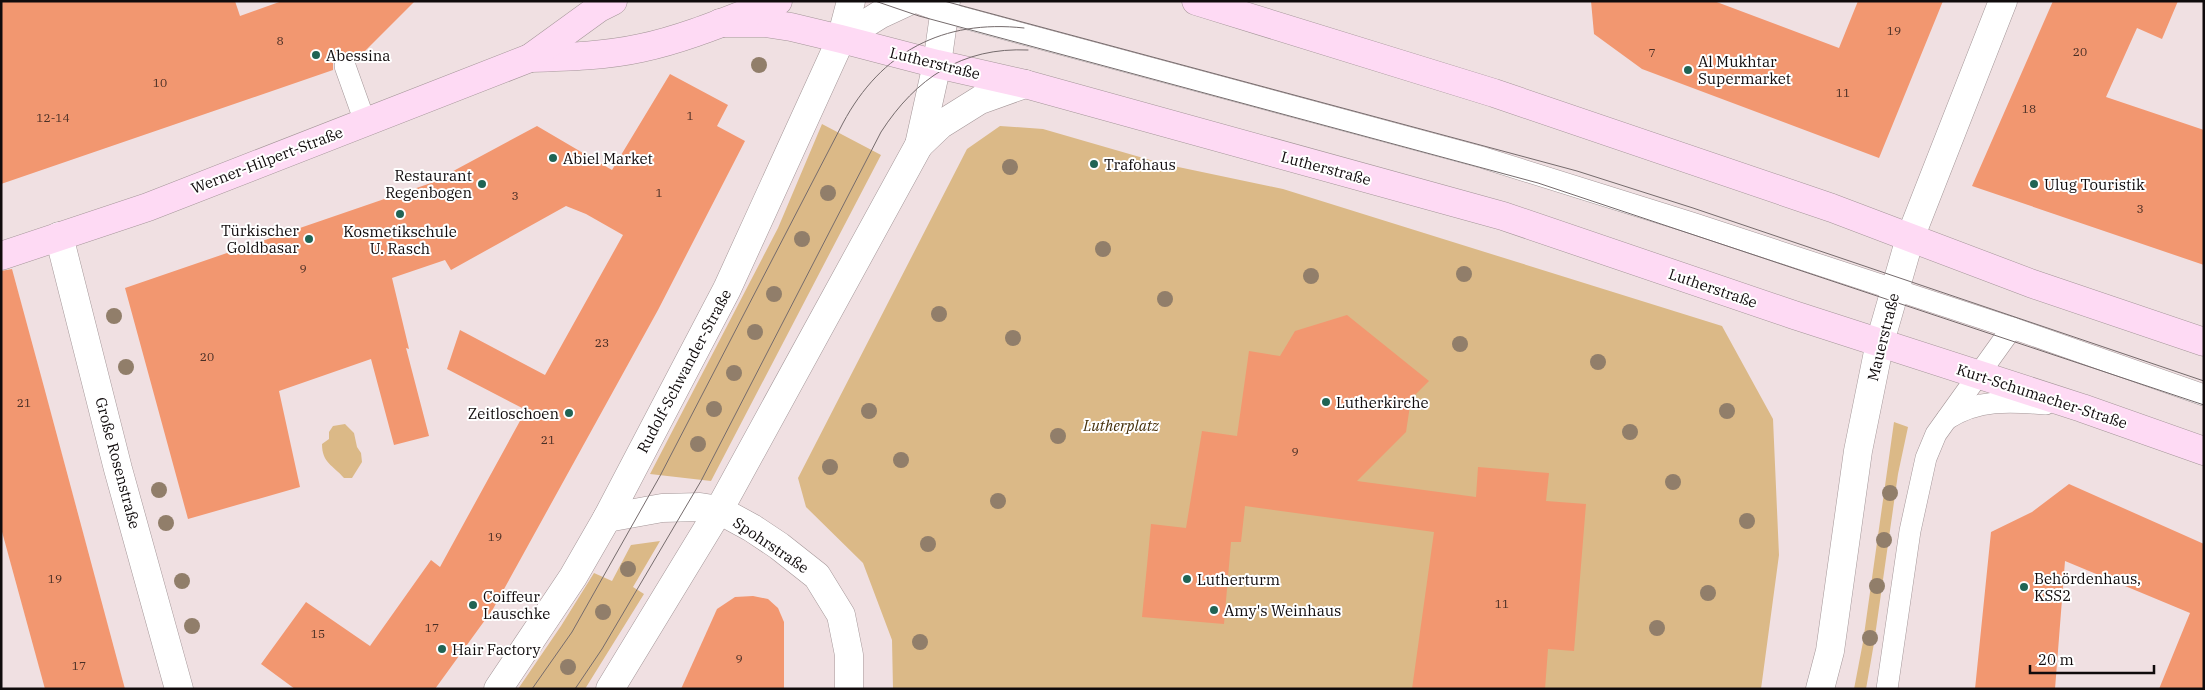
<svg xmlns="http://www.w3.org/2000/svg" width="2205" height="690" font-family="'IBM Plex Serif',serif">
  <rect width="100%" height="100%" fill="#f0e0e2"/>
  <g fill="#dbb987">
    <path d="M822 124 881 155 711 481 650 474 778 228Z"/>
    <path d="M1000 126 1043 129 1164 164 1283 189 1722 326 1773 419 1779 555 1761 689H893L892 640 863 563 806 507 798 478 967 149Z"/>
    <path d="M1894 422 1908 427 1898 474 1874 643 1866 689H1854L1863 642Z"/>
    <path d="M345 424 354 433 357 447 361 453 362 462 352 478H344C333 465 322 463 322 444L329 439V432L333 426Z"/>
    <path d="M660 541 633 587 644 594 585 689H518L561 626 594 573 612 581 631 545Z"/>
  </g>
  <g fill="#f29770">
    <path d="M1 1H235L240 16 282 1H415L356 60 347 54 336 58 333 63V70L1 184Z"/>
    <path d="M1591 1H1714L1839 48 1858 1H1943L1879 158 1642 69 1594 34Z"/>
    <path d="M2053 1H2178L2162 39 2137 28 2106 97 2204 130V265L1972 186Z"/>
    <path d="M670 74 728 105 717 126 745 141 658 310 493 609 435 689H295L261 664 306 602 370 646 431 560 440 567 526 410 447 369 460 330 545 375 623 235 586 214 566 206 451 270 445 260 392 278 409 349 406 348 429 436 394 445 371 359 279 391 300 487 188 519 125 288 431 183 537 126 612 170Z"/>
    <path d="M12 269 44 387 125 689H45L1 528V271Z"/>
    <path d="M1347 315 1429 381 1411 399 1406 432 1357 481 1476 497 1478 467 1549 473 1546 501 1586 504 1574 651 1548 649 1545 689H1412L1434 532 1245 506 1241 542H1231L1224 624 1142 617 1151 524 1186 528 1202 431 1237 436 1249 351 1280 356 1295 331Z"/>
    <path d="M2069 484 2204 544V689H2159L2190 613 2065 561 2055 689H1975L1991 532 2032 512Z"/>
    <path d="M753 596 768 599 778 608 784 622V689H681L717 609 735 597Z"/>
  </g>
  <g fill="none" stroke-linecap="round" stroke-linejoin="round">
    <g stroke="#a49698" stroke-width="22">
      <g id="service">
        <path d="M912 1 945 13 1484 158 1692 223 2012 328"/>
        <path d="M345 66 365 122"/>
        <path d="M1947 419C1978 399 2010 401 2046 404"/>
        <path d="M1887 689 1910 531 1926 458 1936 434 2012 328 2204 395"/>
      </g>
    </g>
    <g stroke="#a49698" stroke-width="29">
      <g id="minor">
        <path d="M59 236 118 469 179 689"/>
        <path d="M607 518 662 508 700 507 719 510 752 528 779 546 817 576 841 615 849 655V689"/>
        <path d="M1820 689 1830 651 1858 451 1880 342 1910 238 2003 1"/>
      </g>
    </g>
    <g stroke="#a49698" stroke-width="29">
      <g id="tertiary">
        <path d="M841 39 881 14 909 1"/>
        <path d="M919 145 940 125 980 100 1025 84"/>
        <path d="M498 689 573 577 607 518 727 289 841 39 851 1"/>
        <path d="M610 689 719 510 919 145 937 64 946 1"/>
      </g>
    </g>
    <g stroke="#a49698" stroke-width="29">
      <g id="secondary">
        <path d="M1196 1 1494 93 1832 208 2030 283 2204 342"/>
        <path d="M720 23H765L791 27 841 39 937 64 1025 84 1503 216 1794 315 2082 408 2204 451"/>
        <path d="M530 58C567 57 605 56 641 48 688 38 733 18 778 1"/>
        <path d="M1 256 148 207 530 58 599 8 613 1"/>
      </g>
    </g>
    <use href="#service" stroke="#fff" stroke-width="21"/>
    <use href="#minor" stroke="#fff" stroke-width="28"/>
    <use href="#tertiary" stroke="#fff" stroke-width="28"/>
    <use href="#secondary" stroke="#fedaf4" stroke-width="28"/>
    <g stroke="#756b6c" stroke-width="1">
      <path d="M875 1 919 16 1538 183 2204 405"/>
      <path d="M944 1 1577 171 1693 208 2204 381"/>
      <path d="M532 689 572 632 660 476 843 123C881 52 943 19 1024 28"/>
      <path d="M575 689 602 649 701 481 881 132C916 78 962 47 1028 50"/>
    </g>
  </g>
  <g fill="#917e6a">
    <circle cx="759" cy="65" r="8"/>
    <circle cx="1010" cy="167" r="8"/>
    <circle cx="828" cy="193" r="8"/>
    <circle cx="802" cy="239" r="8"/>
    <circle cx="1103" cy="249" r="8"/>
    <circle cx="1464" cy="274" r="8"/>
    <circle cx="1311" cy="276" r="8"/>
    <circle cx="774" cy="294" r="8"/>
    <circle cx="1165" cy="299" r="8"/>
    <circle cx="939" cy="314" r="8"/>
    <circle cx="114" cy="316" r="8"/>
    <circle cx="755" cy="332" r="8"/>
    <circle cx="1013" cy="338" r="8"/>
    <circle cx="1460" cy="344" r="8"/>
    <circle cx="1598" cy="362" r="8"/>
    <circle cx="126" cy="367" r="8"/>
    <circle cx="734" cy="373" r="8"/>
    <circle cx="714" cy="409" r="8"/>
    <circle cx="869" cy="411" r="8"/>
    <circle cx="1727" cy="411" r="8"/>
    <circle cx="1630" cy="432" r="8"/>
    <circle cx="1058" cy="436" r="8"/>
    <circle cx="698" cy="444" r="8"/>
    <circle cx="901" cy="460" r="8"/>
    <circle cx="830" cy="467" r="8"/>
    <circle cx="1673" cy="482" r="8"/>
    <circle cx="159" cy="490" r="8"/>
    <circle cx="1890" cy="493" r="8"/>
    <circle cx="998" cy="501" r="8"/>
    <circle cx="1747" cy="521" r="8"/>
    <circle cx="166" cy="523" r="8"/>
    <circle cx="1884" cy="540" r="8"/>
    <circle cx="928" cy="544" r="8"/>
    <circle cx="628" cy="569" r="8"/>
    <circle cx="182" cy="581" r="8"/>
    <circle cx="1877" cy="586" r="8"/>
    <circle cx="1708" cy="593" r="8"/>
    <circle cx="603" cy="612" r="8"/>
    <circle cx="192" cy="626" r="8"/>
    <circle cx="1657" cy="628" r="8"/>
    <circle cx="1870" cy="638" r="8"/>
    <circle cx="920" cy="642" r="8"/>
    <circle cx="568" cy="667" r="8"/>
  </g>
  <g fill="#206454" stroke="#fff" stroke-width="2">
    <circle cx="316" cy="55" r="5"/>
    <circle cx="1688" cy="70" r="5"/>
    <circle cx="553" cy="158" r="5"/>
    <circle cx="1094" cy="164" r="5"/>
    <circle cx="482" cy="184" r="5"/>
    <circle cx="2034" cy="184" r="5"/>
    <circle cx="400" cy="214" r="5"/>
    <circle cx="309" cy="239" r="5"/>
    <circle cx="1326" cy="402" r="5"/>
    <circle cx="569" cy="413" r="5"/>
    <circle cx="1187" cy="579" r="5"/>
    <circle cx="2024" cy="587" r="5"/>
    <circle cx="473" cy="605" r="5"/>
    <circle cx="1214" cy="610" r="5"/>
    <circle cx="442" cy="649" r="5"/>
  </g>
  <g text-anchor="middle" dominant-baseline="central" stroke-width="4" stroke-linejoin="round" paint-order="stroke">
    <g font-size="12" fill="#482e25">
      <text x="1894" y="30">19</text>
      <text x="280" y="40">8</text>
      <text x="2080" y="51">20</text>
      <text x="1652" y="52">7</text>
      <text x="160" y="82">10</text>
      <text x="1843" y="92">11</text>
      <text x="2029" y="108">18</text>
      <text x="690" y="115">1</text>
      <text x="53" y="117">12-14</text>
      <text x="659" y="192">1</text>
      <text x="515" y="195">3</text>
      <text x="2140" y="208">3</text>
      <text x="303" y="268">9</text>
      <text x="602" y="342">23</text>
      <text x="207" y="356">20</text>
      <text x="24" y="402">21</text>
      <text x="548" y="439">21</text>
      <text x="1295" y="451">9</text>
      <text x="495" y="536">19</text>
      <text x="55" y="578">19</text>
      <text x="1502" y="603">11</text>
      <text x="432" y="627">17</text>
      <text x="318" y="633">15</text>
      <text x="739" y="658">9</text>
      <text x="79" y="665">17</text>
    </g>
    <g font-size="15" fill="#100b0c" stroke="#fff" text-anchor="start">
      <text x="326" y="55">Abessina</text>
      <text x="1698" y="61">Al Mukhtar<tspan x="1698" dy="17">Supermarket</tspan></text>
      <text x="563" y="158">Abiel Market</text>
      <text x="1104" y="164">Trafohaus</text>
      <text x="472" y="175" text-anchor="end">Restaurant<tspan x="472" dy="17">Regenbogen</tspan></text>
      <text x="2044" y="184">Ulug Touristik</text>
      <text x="299" y="230" text-anchor="end">Türkischer<tspan x="299" dy="17">Goldbasar</tspan></text>
      <text x="400" y="231" text-anchor="middle">Kosmetikschule<tspan x="400" dy="17">U. Rasch</tspan></text>
      <text x="1336" y="402">Lutherkirche</text>
      <text x="559" y="413" text-anchor="end">Zeitloschoen</text>
      <text x="2034" y="578">Behördenhaus,<tspan x="2034" dy="17">KSS2</tspan></text>
      <text x="1197" y="579">Lutherturm</text>
      <text x="483" y="596">Coiffeur<tspan x="483" dy="17">Lauschke</tspan></text>
      <text x="1224" y="610">Amy's Weinhaus</text>
      <text x="452" y="649">Hair Factory</text>
    </g>
    <g font-size="15" fill="#100b0c" stroke="#fff">
      <text transform="translate(935 63) rotate(14)">Lutherstraße</text>
      <text transform="translate(267 160) rotate(-21)">Werner-Hilpert-Straße</text>
      <text transform="translate(1326 168) rotate(15)">Lutherstraße</text>
      <text transform="translate(1713 288) rotate(19)">Lutherstraße</text>
      <text transform="translate(1883 337) rotate(-76)">Mauerstraße</text>
      <text transform="translate(684 371) rotate(-62)">Rudolf-Schwander-Straße</text>
      <text transform="translate(2042 396) rotate(18)">Kurt-Schumacher-Straße</text>
      <text transform="translate(118 463) rotate(75)">Große Rosenstraße</text>
      <text transform="translate(771 545) rotate(34)">Spohrstraße</text>
    </g>
    <g font-size="15" font-style="italic" fill="#442e08" stroke="#fff">
      <text x="1121" y="425">Lutherplatz</text>
    </g>
  </g>
  <rect width="2205" height="690" fill="none" stroke="#100b0c" stroke-width="5"/>
  <path d="M2030 665v8h124v-8" fill="none" stroke="#100b0c" stroke-width="2.5"/>
  <text x="2038" y="665" font-size="15" fill="#100b0c" stroke="#ffffff" stroke-width="4" paint-order="stroke">20 m</text>
</svg>
